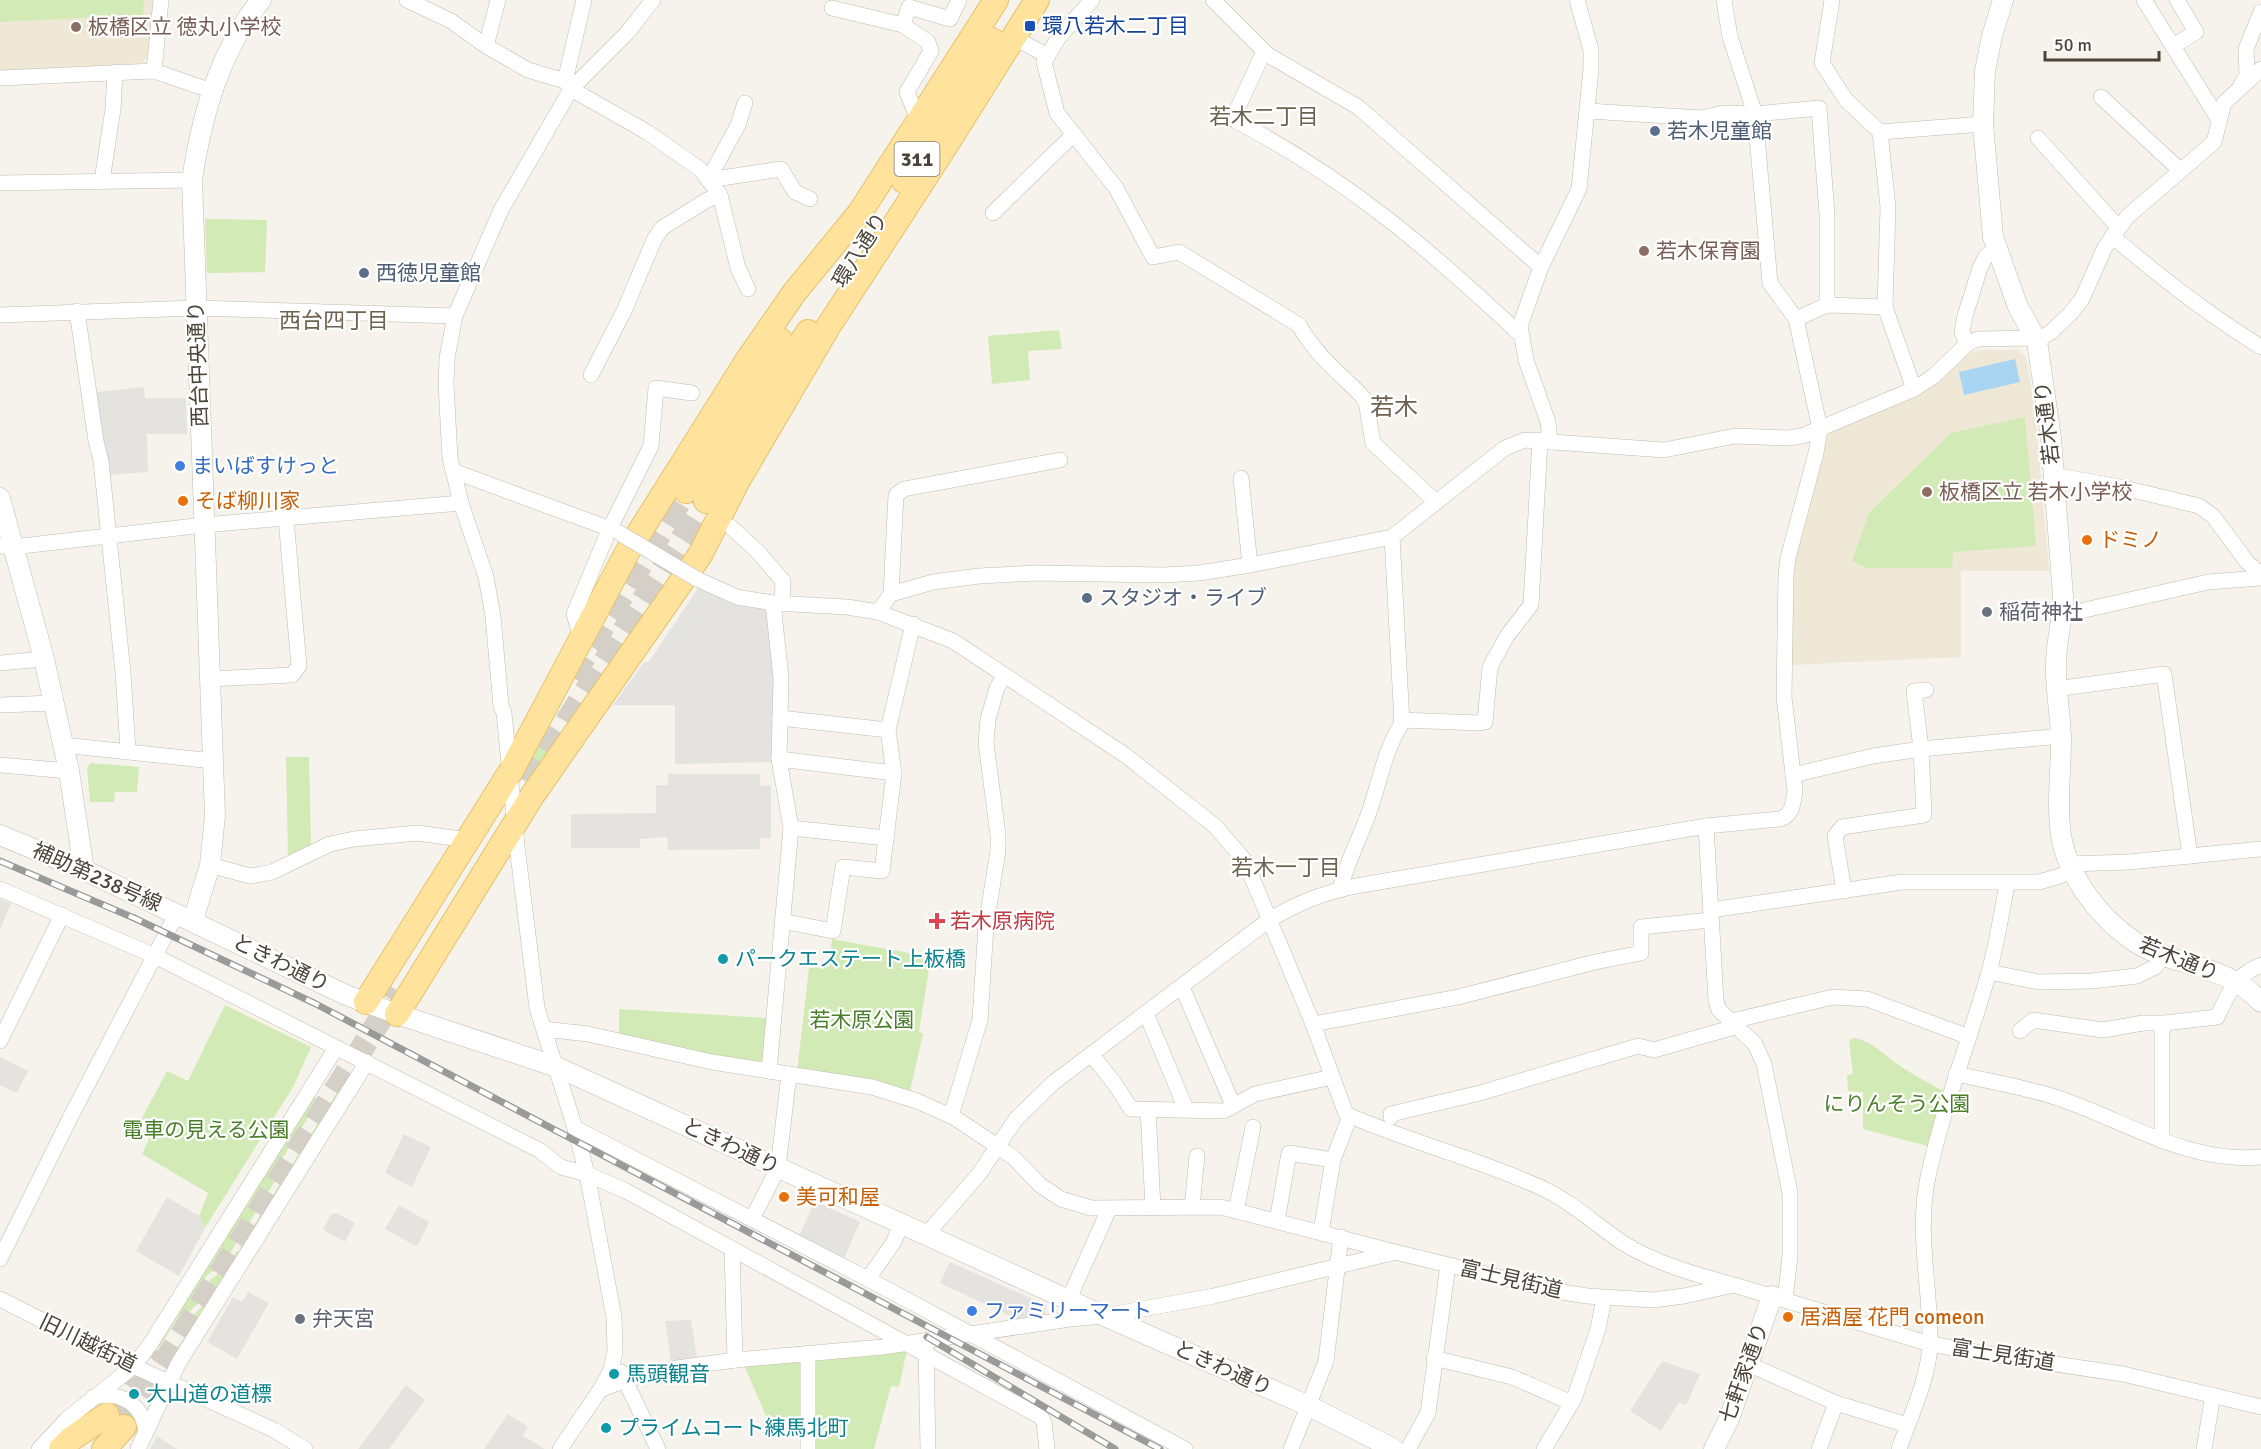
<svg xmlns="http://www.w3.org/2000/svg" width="2261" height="1449" font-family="Signika,'Noto Sans JP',sans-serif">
  <rect width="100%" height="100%" fill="#f6f3ec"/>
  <g fill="#efe8d6">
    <path d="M0 0H154L149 54 142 63 0 71Z"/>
    <path d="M1979 350H2017L2026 357 2035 411 2049 571H1961V657L1788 665 1791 576 1824 440 1832 430 1936 383 1966 355Z"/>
  </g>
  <g fill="#d2eab5">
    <path d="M0 0H144L143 15 0 22Z"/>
    <path d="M205 219 267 220 265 272 207 273Z"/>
    <path d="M1059 330 1062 349 1028 351 1030 380 992 384 988 336Z"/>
    <path d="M2025 417 2036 546 1953 552 1952 568H1866L1852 561 1869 513 1951 433Z"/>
    <path d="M539 735 551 738 553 748 534 782 529 749Z"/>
    <path d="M286 757H309L311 845 288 857Z"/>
    <path d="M91 763 139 767 137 792H115L114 802H90L87 768Z"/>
    <path d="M832 939 931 957 919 1032 923 1034 909 1095 797 1072 809 968 829 967Z"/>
    <path d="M225 1005 311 1047 293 1087 205 1228 199 1216 208 1193 142 1154 154 1128 141 1120 167 1071 188 1081Z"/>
    <path d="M619 1009 769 1018 765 1066 619 1036Z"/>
    <path d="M1853 1038C1871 1040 1884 1055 1899 1065 1913 1075 1930 1083 1945 1092L1931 1147 1863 1129V1092L1848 1091 1847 1075 1853 1074 1849 1041Z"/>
    <path d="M346 1078 349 1080 243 1250 240 1248Z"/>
    <path d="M312 1096 319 1100 279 1164 283 1168 224 1263 205 1277 200 1301 182 1320 178 1317 158 1349 155 1347Z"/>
    <path d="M237 1251 241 1253 175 1357 172 1356 192 1326 188 1323 189 1320 204 1304 210 1280 226 1268Z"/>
    <path d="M907 1350 899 1387 891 1386 874 1449H814L812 1363 818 1358Z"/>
    <path d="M794 1359 802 1365 803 1417 767 1418 743 1363Z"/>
    <path d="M111 1399 137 1415 139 1436 95 1402Z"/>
  </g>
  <g fill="#e5e3e0">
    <path d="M144 387 145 398H186L187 434H147L148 472 108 475 97 392Z"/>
    <path d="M700 585 764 605 771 627 777 680 775 762 675 764V705H613L644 662H649Z"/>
    <path d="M668 774H760V785L771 786V838H760V849L668 850 667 837 640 839V848H571V814L656 813V785H668Z"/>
    <path d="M0 899 11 904 0 929Z"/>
    <path d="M0 1057 28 1071 17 1093 0 1085Z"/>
    <path d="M404 1134 431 1147 412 1187 385 1173Z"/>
    <path d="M167 1197 199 1216 205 1228 179 1276 136 1251Z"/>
    <path d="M815 1201 860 1222 843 1261 798 1238Z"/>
    <path d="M399 1205 429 1222 418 1245H414L385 1229Z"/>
    <path d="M336 1213 355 1223 345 1242 323 1230 331 1214Z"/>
    <path d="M950 1262 1046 1305 1045 1319 1023 1322 940 1283Z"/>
    <path d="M248 1292 269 1303 237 1359 207 1342 233 1297 242 1302Z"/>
    <path d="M691 1320 697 1358 671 1362 665 1321Z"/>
    <path d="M1662 1361 1700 1374 1686 1405 1679 1402 1661 1431 1630 1411Z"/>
    <path d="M406 1385 425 1400 389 1449H358Z"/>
    <path d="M508 1414 528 1427 523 1436 545 1449H484Z"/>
    <path d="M157 1436 177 1449H150Z"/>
  </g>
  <path fill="#a9d4f2" d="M2015 359 2020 382 1964 395 1959 372Z"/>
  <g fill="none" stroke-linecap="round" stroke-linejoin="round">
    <g stroke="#d4d0c8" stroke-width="24" stroke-dasharray="24 12" stroke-linecap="butt">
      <path d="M572 677 686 491"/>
      <path d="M528 783 706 501"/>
      <path d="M107 1415 155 1349"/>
      <path d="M124 1427 398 991"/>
    </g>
    <g stroke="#c2bbae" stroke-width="16">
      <g id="minor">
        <path d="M407 0 451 21 486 46 528 70 565 81 571 89 647 132 701 170 720 195 738 268 748 289"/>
        <path d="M1092 0 1059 37 1044 62 1057 113 1116 188 1153 257 1179 252 1299 325C1314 353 1338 372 1360 394L1366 402 1373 443 1436 502"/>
        <path d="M1213 0 1268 55 1358 107 1541 267"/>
        <path d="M1832 0 1822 63 1846 100 1880 132 1888 207 1885 307 1914 389"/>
        <path d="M2144 0 2219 120"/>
        <path d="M832 8 903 25 928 42 931 51 907 92 919 122"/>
        <path d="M903 25 909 7 950 19 959 0"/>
        <path d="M1013 37 1048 56"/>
        <path d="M486 46 498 0"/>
        <path d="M2173 46 2196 32 2177 0"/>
        <path d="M1264 51 1235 114 1236 121C1348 179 1431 251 1522 336"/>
        <path d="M154 71 161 0"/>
        <path d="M0 78 154 71 212 91"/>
        <path d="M565 81 584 0"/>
        <path d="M2241 85 2247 76 2246 49 2261 12"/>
        <path d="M2101 97 2180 170"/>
        <path d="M1588 111 1701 118 1723 113 1755 114 1819 108 1827 215V305"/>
        <path d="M1880 132 1983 124"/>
        <path d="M2038 138 2118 227"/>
        <path d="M708 180 781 169 795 192 810 199"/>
        <path d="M708 180 738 125 745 103"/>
        <path d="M102 181 113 109 115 72"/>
        <path d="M0 183 192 180"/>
        <path d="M993 213 1074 134"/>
        <path d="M2112 236C2160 277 2207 314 2261 347"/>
        <path d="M77 311 96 441 101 461 123 672 128 751"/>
        <path d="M0 315 196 308 455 316"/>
        <path d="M1796 319 1827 305 1885 307"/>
        <path d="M2037 341 2051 332 2071 313 2082 299 2105 247 2128 216 2214 142 2224 103 2261 69"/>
        <path d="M1967 344 1962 332 1965 316 1980 268 1986 256 1996 249"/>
        <path d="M591 375 624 311 654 240 662 228 707 200 720 195"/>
        <path d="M1550 442 1548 422 1526 360 1520 326 1541 267 1579 189 1591 69V50L1577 0"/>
        <path d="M453 471 616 531"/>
        <path d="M2053 475 2120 487 2199 506 2213 516 2247 562 2256 570"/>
        <path d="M1241 478 1250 565"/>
        <path d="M731 527 758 552 783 581 782 604"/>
        <path d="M0 546 13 547 204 525 461 503"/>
        <path d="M697 579 737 597 773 603 847 607 878 612 953 641 1125 755 1215 826 1245 861 1313 1024 1346 1114C1411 1143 1480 1159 1544 1189 1573 1203 1596 1225 1623 1243 1655 1263 1694 1274 1730 1284"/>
        <path d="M891 594 896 495 904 489 1060 460"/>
        <path d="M878 612 891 594 933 582 979 576 1035 573 1164 575 1199 573 1250 565 1392 537 1505 448 1525 440 1664 450 1735 436 1788 438 1802 436 1914 389 1934 376 1967 344 1978 339 2036 338"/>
        <path d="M2063 612H2076L2208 582 2261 578"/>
        <path d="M581 638 574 614 609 530 651 446 656 388 692 393"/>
        <path d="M0 663 44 659"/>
        <path d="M210 679 292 675 299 666 286 519"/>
        <path d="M2056 689 2164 674 2190 856"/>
        <path d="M0 705 54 703"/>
        <path d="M780 718 888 730"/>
        <path d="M1401 720 1480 723 1485 722 1490 667 1507 636 1531 605 1540 440"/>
        <path d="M63 745 213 761"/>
        <path d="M779 759 894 773"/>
        <path d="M0 765 69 771"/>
        <path d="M1793 775 1873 756 1921 749 2061 736"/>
        <path d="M1706 826 1716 1001 1719 1010 1755 1044 1764 1064 1790 1193V1256L1785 1300"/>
        <path d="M791 828 886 838"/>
        <path d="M2070 864 2129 862 2261 849"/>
        <path d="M210 865 250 876 272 872 330 844 354 839 417 833 468 840"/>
        <path d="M0 889 155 956 539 1150 561 1167 587 1174 626 1191 1041 1417 1044 1422 1047 1449"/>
        <path d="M1340 890C1346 864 1359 840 1368 815 1380 783 1383 753 1402 723L1392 537"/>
        <path d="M1844 891 1835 836 1842 827 1924 815 1921 749 1914 691 1926 690"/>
        <path d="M1711 910 1902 882H2039L2060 876 2072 870"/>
        <path d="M782 921 833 931 843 867 882 871 894 773 888 730 913 624"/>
        <path d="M1989 972 2039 982 2091 981 2137 976 2155 967 2164 956"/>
        <path d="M1182 987 1233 1105"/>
        <path d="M1146 1013 1186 1109"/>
        <path d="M1732 1021 1833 997 1867 999 1969 1037"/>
        <path d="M1313 1024 1458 997 1595 962 1641 953V927L1711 920"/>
        <path d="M544 1029 588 1034 712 1062 872 1087 917 1101 955 1118 997 1146 1013 1157 1040 1185 1061 1199 1091 1208 1221 1207 1395 1252 1556 1291 1587 1296 1653 1300 1684 1296 1734 1285 1930 1344 1981 1353 2123 1374 2261 1407"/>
        <path d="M2020 1031 2033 1020 2103 1030 2143 1023H2165"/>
        <path d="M0 1041 62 915"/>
        <path d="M1091 1054 1115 1084 1131 1109 1224 1111 1255 1094 1332 1077"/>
        <path d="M769 1071 791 828 779 759 781 678 773 603"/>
        <path d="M1956 1074C1989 1081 2023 1087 2055 1097 2123 1119 2186 1164 2261 1157"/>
        <path d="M1148 1109 1153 1208"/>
        <path d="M951 1116 980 1020 986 925 998 851V835L986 743 988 719 997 688 1004 676"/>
        <path d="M1391 1117V1114L1480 1093 1638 1046 1654 1050 1738 1026"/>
        <path d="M575 1128 868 1279 1185 1449"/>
        <path d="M2162 1141V1032L2165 1023 2217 1017C2230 992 2234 976 2261 965"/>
        <path d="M1192 1207 1197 1156"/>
        <path d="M1236 1211 1253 1127"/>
        <path d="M752 1219 778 1168 789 1074"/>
        <path d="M1277 1221 1289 1153 1333 1160"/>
        <path d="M1321 1232 1333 1160 1350 1116"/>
        <path d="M926 1235 979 1174 1016 1119 1053 1083 1269 920C1298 903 1322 893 1356 886L1706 826 1780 819C1793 815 1793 803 1795 791L1784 697 1786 574 1788 558 1816 453 1820 429 1796 319 1770 283 1755 114 1730 37 1724 0"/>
        <path d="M732 1249 735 1360"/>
        <path d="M0 1259 71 1116 177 913"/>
        <path d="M868 1279 893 1243 902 1224"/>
        <path d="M0 1299 122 1361 274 1430 305 1449"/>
        <path d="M1069 1308V1299L1109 1209"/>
        <path d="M926 1349 928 1449"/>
        <path d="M808 1353V1449"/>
        <path d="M1434 1358 1512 1377 1572 1403"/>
        <path d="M1748 1364 1836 1403 1907 1425"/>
        <path d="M621 1372 658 1449"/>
        <path d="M600 1390 625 1380 677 1368 735 1360 883 1347 1070 1319 1104 1316 1214 1296 1392 1253"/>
        <path d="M93 1397C121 1390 144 1405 146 1433"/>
        <path d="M39 1449 67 1419 134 1366 151 1343 336 1048"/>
        <path d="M138 1449 178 1364 367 1062"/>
        <path d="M560 1449 600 1390 611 1370 615 1352 614 1317 587 1174 575 1128 537 1008 517 846 504 713 501 706 493 616 486 577 461 503 450 458 446 384 447 358 455 316 501 210 563 103 571 89 627 33 653 0"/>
        <path d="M1291 1449 1326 1361 1341 1237"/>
        <path d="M1408 1449 1428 1413 1448 1265"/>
        <path d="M1544 1449 1574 1399 1598 1329 1604 1298"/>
        <path d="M1819 1449 1836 1403"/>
        <path d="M1899 1449C1910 1417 1929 1378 1930 1344 1931 1289 1916 1232 1928 1177 1943 1107 1970 1040 1989 972 1997 942 2002 913 2007 883"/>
        <path d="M2204 1449 2213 1395"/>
      </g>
    </g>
    <g stroke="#c2bbae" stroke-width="21">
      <g id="tertiary">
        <path d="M2003 0 1992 36 1985 71 1983 124 1993 237 2018 307 2037 341 2051 438 2063 596C2063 619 2056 641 2056 664 2055 690 2061 715 2061 741 2061 769 2057 799 2060 827 2064 873 2098 917 2135 942 2166 962 2205 964 2236 982 2245 987 2254 995 2261 1002"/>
        <path d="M0 498 44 659 69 771 84 870"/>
        <path d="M0 835 84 870 346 995 397 1014 557 1067 1104 1316 1309 1406 1394 1449"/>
        <path d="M193 920 210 865 215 816 192 180C202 115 219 52 261 0"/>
        <path d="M1714 1449 1729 1419 1772 1296"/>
      </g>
    </g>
    <g stroke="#e6c16a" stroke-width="26">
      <g id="primary">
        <path d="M904 181 992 40"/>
        <path d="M854 222 996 0"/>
        <path d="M686 491 780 340"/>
        <path d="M706 501 750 422 808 332"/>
        <path d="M366 1002 511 771 629 549 747 361 794 293 862 210"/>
        <path d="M397 1014 532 796 700 555 737 482 828 327 943 150 1037 0"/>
        <path d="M61 1449 71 1439 107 1415"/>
        <path d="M104 1449 124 1427"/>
      </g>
    </g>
    <use href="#minor" stroke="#fff" stroke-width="15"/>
    <use href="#tertiary" stroke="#fff" stroke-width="20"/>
    <use href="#primary" stroke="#ffe39c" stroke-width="24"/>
    <g stroke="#9a9a9a" stroke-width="7">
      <g id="rail">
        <path d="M0 861 134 918 316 1004 1160 1449"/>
        <path d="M927 1337 1115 1449"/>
      </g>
    </g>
    <use href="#rail" stroke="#fff" stroke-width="4.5" stroke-dasharray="14" stroke-linecap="butt"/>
    <g stroke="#c2bbae" stroke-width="16" stroke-linecap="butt">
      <path id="minor-bridge" d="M616 531 697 579"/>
    </g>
    <use href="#minor-bridge" stroke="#fff" stroke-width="15"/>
  </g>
  <rect fill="#1a4fb4" stroke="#fff" stroke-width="2" x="1024" y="20" width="12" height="12" rx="3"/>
  <g fill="#8d6e63" stroke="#fff" stroke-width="2">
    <circle cx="76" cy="27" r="6"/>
    <circle cx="1644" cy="251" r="6"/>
    <circle cx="1927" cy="492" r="6"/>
  </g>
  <g fill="#5c6f8a" stroke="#fff" stroke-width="2">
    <circle cx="1655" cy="131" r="6"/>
    <circle cx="364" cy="273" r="6"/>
    <circle cx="1087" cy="598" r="6"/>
  </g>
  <g fill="#3f7fe0" stroke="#fff" stroke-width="2">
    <circle cx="180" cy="466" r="6"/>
    <circle cx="972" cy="1311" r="6"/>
  </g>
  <g fill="#e8710a" stroke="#fff" stroke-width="2">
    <circle cx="183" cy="501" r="6"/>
    <circle cx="2087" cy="540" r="6"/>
    <circle cx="784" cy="1197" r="6"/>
    <circle cx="1788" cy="1317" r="6"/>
  </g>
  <g fill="#6b7280" stroke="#fff" stroke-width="2">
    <circle cx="1987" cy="612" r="6"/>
    <circle cx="300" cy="1319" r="6"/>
  </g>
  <path fill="#e0444e" stroke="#fff" stroke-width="2" d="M934 912h6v6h6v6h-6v6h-6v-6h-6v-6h6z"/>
  <g fill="#0f9aa8" stroke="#fff" stroke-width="2">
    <circle cx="723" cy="959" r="6"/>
    <circle cx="614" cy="1374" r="6"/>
    <circle cx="134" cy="1394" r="6"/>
    <circle cx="606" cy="1428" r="6"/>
  </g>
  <g text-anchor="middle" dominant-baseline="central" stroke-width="4.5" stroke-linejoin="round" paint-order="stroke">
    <rect fill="#fff" stroke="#817c74" stroke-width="1.5" x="894.5" y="142" width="45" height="34" rx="4.5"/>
    <g font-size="20" font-weight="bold" fill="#4b4439">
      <text x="917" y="159">311</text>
    </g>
    <g font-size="21" fill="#164399" stroke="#fff" text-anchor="start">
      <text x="1042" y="26">環八若木二丁目</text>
    </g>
    <g font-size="21" fill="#785e54" stroke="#fff" text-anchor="start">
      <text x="88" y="27">板橋区立 徳丸小学校</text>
      <text x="1656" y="251">若木保育園</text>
      <text x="1939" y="492">板橋区立 若木小学校</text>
    </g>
    <g font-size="21" fill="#4e5e75" stroke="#fff" text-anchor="start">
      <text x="1667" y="131">若木児童館</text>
      <text x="376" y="273">西徳児童館</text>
      <text x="1099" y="598">スタジオ・ライブ</text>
    </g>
    <g font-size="21" fill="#4b4439" stroke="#fff">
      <text transform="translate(860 250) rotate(-58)">環八通り</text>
      <text transform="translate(198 364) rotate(-92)">西台中央通り</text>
      <text transform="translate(2047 423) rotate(-97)">若木通り</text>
      <text transform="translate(97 877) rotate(24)">補助第238号線</text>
      <text transform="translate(2179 959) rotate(22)">若木通り</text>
      <text transform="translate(281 963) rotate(26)">ときわ通り</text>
      <text transform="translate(731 1146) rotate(25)">ときわ通り</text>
      <text transform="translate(1511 1279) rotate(13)">富士見街道</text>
      <text transform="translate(88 1343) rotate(26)">旧川越街道</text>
      <text transform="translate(2003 1355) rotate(9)">富士見街道</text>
      <text transform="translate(1223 1368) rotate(24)">ときわ通り</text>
      <text transform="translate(1744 1373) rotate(-70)">七軒家通り</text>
    </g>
    <g font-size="21" fill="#366cbe" stroke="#fff" text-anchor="start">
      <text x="192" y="466">まいばすけっと</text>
      <text x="984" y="1311">ファミリーマート</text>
    </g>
    <g font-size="21" fill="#c56008" stroke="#fff" text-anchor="start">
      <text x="195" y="501">そば柳川家</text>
      <text x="2099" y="540">ドミノ</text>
      <text x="796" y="1197">美可和屋</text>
      <text x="1800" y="1317">居酒屋 花門 comeon</text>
    </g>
    <g font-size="21" fill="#5b616d" stroke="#fff" text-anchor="start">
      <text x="1999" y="612">稲荷神社</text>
      <text x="312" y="1319">弁天宮</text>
    </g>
    <g font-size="21" fill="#be3a42" stroke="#fff" text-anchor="start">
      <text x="950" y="921">若木原病院</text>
    </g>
    <g font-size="21" fill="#0d838f" stroke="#fff" text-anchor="start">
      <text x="735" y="959">パークエステート上板橋</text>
      <text x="626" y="1374">馬頭観音</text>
      <text x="146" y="1394">大山道の道標</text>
      <text x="618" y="1428">プライムコート練馬北町</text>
    </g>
    <g font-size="21" fill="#4a7f2a" stroke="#fff">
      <text x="862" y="1020">若木原公園</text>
      <text x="1897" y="1104">にりんそう公園</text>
      <text x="206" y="1130">電車の見える公園</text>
    </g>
    <g font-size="22" fill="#6e6250" stroke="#fff">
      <text x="1264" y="116">若木二丁目</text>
      <text x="334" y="320">西台四丁目</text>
      <text x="1286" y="867">若木一丁目</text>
    </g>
    <g font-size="24" fill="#6e6250" stroke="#fff">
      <text x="1394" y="407">若木</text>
    </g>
  </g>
  <path d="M2045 51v9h114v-9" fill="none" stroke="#4b4439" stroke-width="3"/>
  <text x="2054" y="51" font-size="18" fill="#4b4439" stroke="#ffffff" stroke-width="4.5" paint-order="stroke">50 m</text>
</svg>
